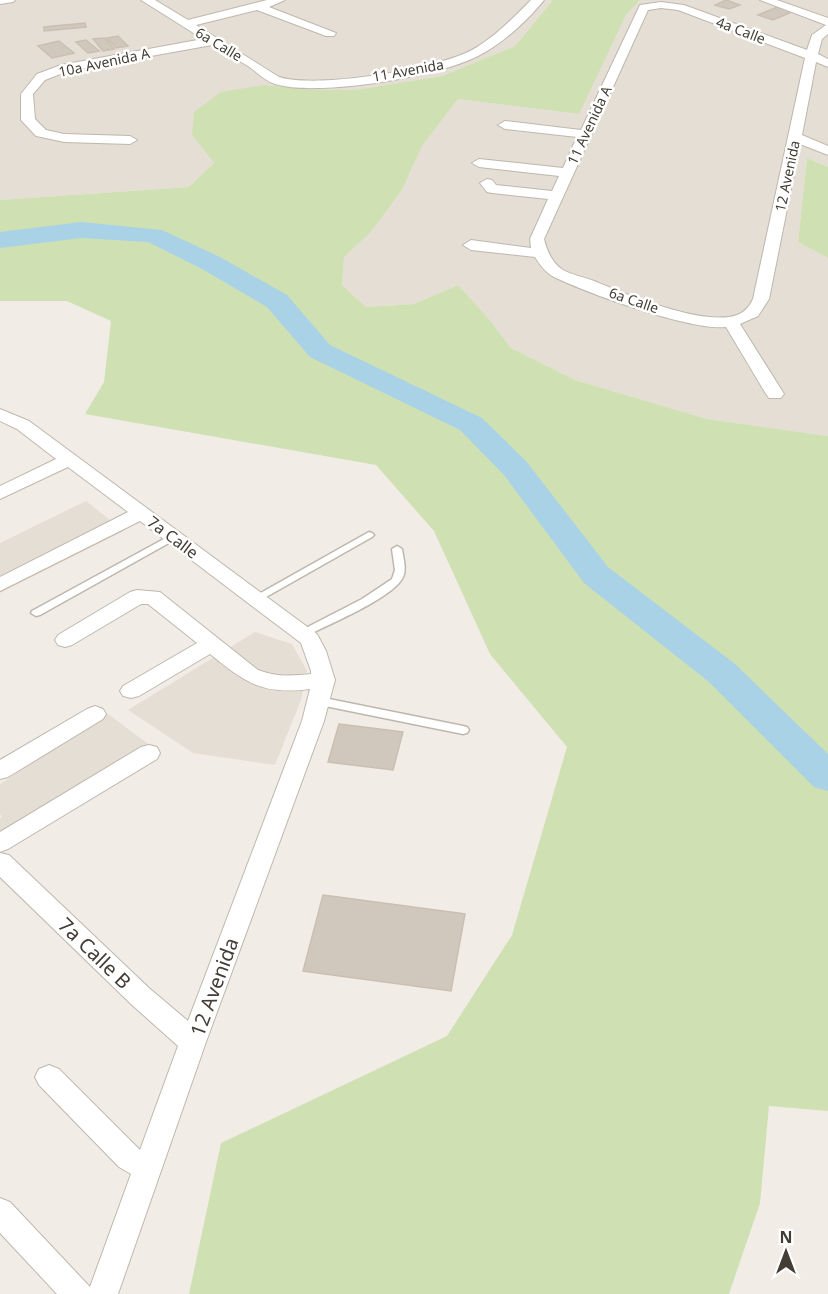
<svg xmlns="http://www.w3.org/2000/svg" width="828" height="1294" font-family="'Noto Sans',sans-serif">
  <rect width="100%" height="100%" fill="#f1ede6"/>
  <g fill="#e4ded5">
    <path d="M0 0H553L515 46 442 76 355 90H310L192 135 214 163 189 187 0 200Z"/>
    <path d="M640 0H828V167L807 158 798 242 828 258V436L707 419 575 380 511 348 489 319 458 285 414 304 366 307 342 285 344 257 371 232 402 190 422 146 458 99 578 114 626 15Z"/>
    <path d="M86 501 124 531 0 593V543Z"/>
    <path d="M255 632 292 644 307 671 301 700 275 765 193 753 128 710Z"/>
    <path d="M108 714 159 752 18 844 0 830V818L2 817 0 814V784Z"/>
  </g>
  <g fill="#cfe0b3">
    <path d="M553 0H640L626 15 579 114 458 99 422 146 402 190 371 232 344 257 342 285 366 307 414 304 458 285 489 319 511 348 575 380 707 419 828 436V1111L769 1106 760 1203 729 1294H189L221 1143 447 1036 512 935 567 747 490 654 434 531 376 465 85 414 104 382 111 321 67 301H0V200L189 187 214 163 192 135 194 112 221 92 264 85 310 90H355L442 76 515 46Z"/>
    <path d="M807 158 828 167V258L798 242Z"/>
  </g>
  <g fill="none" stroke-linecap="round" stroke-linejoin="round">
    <path fill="#a9d2e7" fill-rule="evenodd" d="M81 222 162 230 220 257 287 295 330 345 482 418 526 461 608 567 735 664 828 754V791L814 787 709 682 584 583 504 475 460 430 310 357 267 307 202 269 148 242 81 238 0 248V232Z"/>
  </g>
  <g fill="#d1c8bd" stroke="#cbbfb1" stroke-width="1.5">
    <path d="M726 0 740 5 729 9 715 5Z"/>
    <path d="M780 6 794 11 773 20 758 15Z"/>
    <path d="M85 23 86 27 44 31V27Z"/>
    <path d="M118 36 128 46 116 48 107 38Z"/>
    <path d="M105 38 114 49 103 51 93 39Z"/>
    <path d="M86 40 99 51 88 53 76 42Z"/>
    <path d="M59 41 74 53 52 58 38 46Z"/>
    <path d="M339 724 403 732 393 770 328 762Z"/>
    <path d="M323 895 465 914 451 991 303 971Z"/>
  </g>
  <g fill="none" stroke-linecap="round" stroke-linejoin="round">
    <g stroke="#beb7ad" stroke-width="3">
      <g id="lane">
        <path d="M369 532 372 533 374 535 372 537 259 601 255 602 250 599Z"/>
        <path d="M173 534 176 535 178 537 176 539 40 615 36 616 31 613 32 611Z"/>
        <path d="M397 546 402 549C403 558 407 569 403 577 395 597 327 625 306 636H298L297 634 298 632 362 599 392 579 395 570 392 549Z"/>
        <path d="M319 697 463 726 467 727 469 730 467 733 463 734 315 704 314 701Z"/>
      </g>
    </g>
    <g stroke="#beb7ad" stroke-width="2">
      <g id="street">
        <path d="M0 0H15L13 2 0 4Z"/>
        <path d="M141 0H155L188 20 267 0H285L269 7 336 33 334 36H326L257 10 196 25 279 77C317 89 437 69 472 50 495 37 513 18 531 0H544C527 21 502 44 478 56 438 77 316 97 275 84 264 80 257 72 248 66 236 59 224 52 212 45L68 71 45 80 33 94 35 119 46 130 64 134 130 136 137 140 130 144 64 142 41 137 36 136 21 120V94L37 74 61 65 203 39Z"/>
        <path d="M760 0H777L828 18V34L822 39 818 54 828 59V67L816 62 802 135 828 146V155L800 144 769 299 758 316 740 324 784 394 781 398H769L766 394 726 327C691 331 587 293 554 277 546 273 540 265 535 257L471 250 463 245 471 240 531 248 530 239 548 199 492 193 487 192 480 183 487 179 492 180 496 185 552 191 559 176 479 167 472 163 479 159 563 168 577 137 505 129 498 125 505 121 581 130 640 5 661 2 684 5 807 50 812 35 826 25ZM661 8 678 10 805 58 753 299C750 306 745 312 737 315 704 327 626 294 594 281 584 277 572 275 563 270 552 263 547 251 544 239L648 10Z"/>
        <path d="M0 409 29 421 317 634 326 651 335 680 324 721 206 1042 118 1294H57L0 1233V1198L10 1202 90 1287 131 1174 119 1167 39 1085 35 1077 39 1069 49 1065 59 1069 140 1150 178 1046 131 1004 0 877V853L9 855 149 988 188 1021 302 721 310 689C262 695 246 683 210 654L139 696 131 698 123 696 120 691 123 686 197 643 148 604H141L72 645 65 647 58 645 55 640 58 635 130 592 137 590 160 592 258 670C275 677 292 676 311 674V671L301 643 140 521 0 591V577L128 512 68 467 0 499V486L56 459 17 429 0 421Z"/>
        <path d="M95 706 103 709 106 714 103 719 8 777 0 779V760L87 709Z"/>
        <path d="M149 745 157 747 160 753 157 759 8 849 0 852V832L141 747Z"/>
      </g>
    </g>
    <use href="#lane" fill="#fff" fill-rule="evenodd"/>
    <use href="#street" fill="#fff" fill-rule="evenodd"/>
  </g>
  <g text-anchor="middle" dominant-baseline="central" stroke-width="5" stroke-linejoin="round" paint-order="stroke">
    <g font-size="14" fill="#433d36" stroke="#fff">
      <text transform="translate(741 30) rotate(21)">4a Calle</text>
      <text transform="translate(219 44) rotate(31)">6a Calle</text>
      <text transform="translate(104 62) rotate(-12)">10a Avenida A</text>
      <text transform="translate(408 70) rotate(-10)">11 Avenida</text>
      <text transform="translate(589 125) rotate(-65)">11 Avenida A</text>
      <text transform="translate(787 176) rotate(-78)">12 Avenida</text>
      <text transform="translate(634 300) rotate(19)">6a Calle</text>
    </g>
    <g font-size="16" fill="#433d36" stroke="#fff">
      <text transform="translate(173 537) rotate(37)">7a Calle</text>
    </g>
    <g font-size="20" fill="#433d36" stroke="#fff">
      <text transform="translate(95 953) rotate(44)">7a Calle B</text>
      <text transform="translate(214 987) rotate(-70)">12 Avenida</text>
    </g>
  </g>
  <g transform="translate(786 1252)" stroke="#ffffff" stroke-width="4.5" paint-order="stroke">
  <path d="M0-4.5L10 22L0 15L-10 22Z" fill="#433d36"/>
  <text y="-9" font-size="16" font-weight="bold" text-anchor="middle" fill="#433d36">N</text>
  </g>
</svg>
